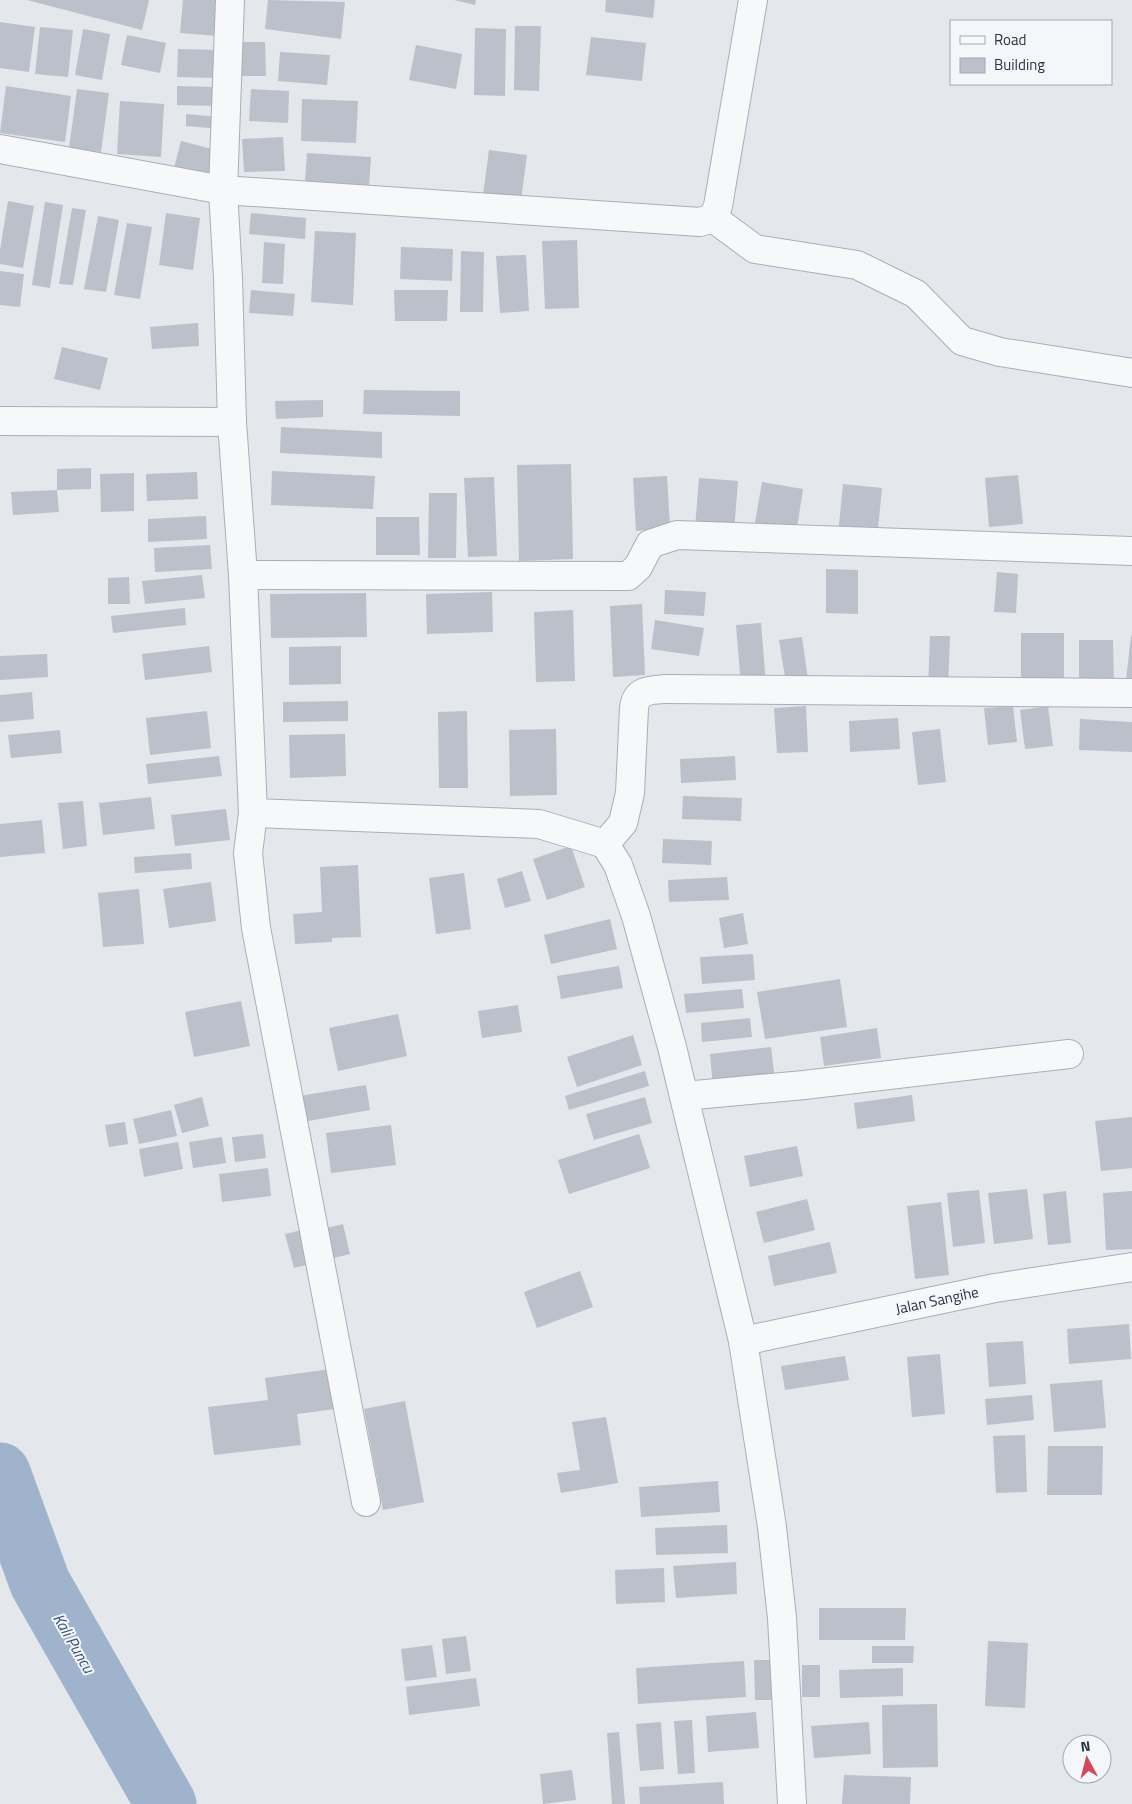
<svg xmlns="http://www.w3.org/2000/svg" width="1132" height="1804" font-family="'Titillium Web',sans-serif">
  <rect width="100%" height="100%" fill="#e4e7ec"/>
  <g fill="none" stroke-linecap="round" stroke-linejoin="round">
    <path stroke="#9fb4cc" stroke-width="61" d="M0 1473 40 1583 166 1804"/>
  </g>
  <g fill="#bbc0ca">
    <path d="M27 0H149L142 30Z"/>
    <path d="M183 0H220L218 36 180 33Z"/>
    <path d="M268 0 345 2 341 39 265 29Z"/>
    <path d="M454 0H476L475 5Z"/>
    <path d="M606 0H655L653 18 605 12Z"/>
    <path d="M0 22 35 27 29 72 0 68Z"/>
    <path d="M515 26H541L539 91 514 90Z"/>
    <path d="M40 27 73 30 68 77 35 74Z"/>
    <path d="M475 28 506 29 505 96 474 95Z"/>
    <path d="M83 29 110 34 102 80 75 75Z"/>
    <path d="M127 35 166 43 160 73 121 65Z"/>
    <path d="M591 37 646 43 642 81 586 75Z"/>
    <path d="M242 42H265L266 76H242Z"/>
    <path d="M416 45 462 54 456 89 409 80Z"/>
    <path d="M178 49 218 50 217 78 177 77Z"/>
    <path d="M280 52 330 55 327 85 278 81Z"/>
    <path d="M6 86 71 96 65 142 0 133Z"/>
    <path d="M177 86 217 87V106L177 105Z"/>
    <path d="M77 89 109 93 101 152 69 148Z"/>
    <path d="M251 89 289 91 288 123 249 121Z"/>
    <path d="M302 99 358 101 356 143 301 141Z"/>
    <path d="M120 101 164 104 161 157 117 154Z"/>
    <path d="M186 114 221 117V129L186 126Z"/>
    <path d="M283 137 285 171 244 172 242 139Z"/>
    <path d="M181 141 216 150 208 180 173 172Z"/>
    <path d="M489 150 527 155 521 200 483 195Z"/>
    <path d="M307 153 371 157 369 187 305 183Z"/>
    <path d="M8 201 34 206 23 268 0 264V250Z"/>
    <path d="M45 202 63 205 50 288 32 285Z"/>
    <path d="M72 208 86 210 73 285 59 284Z"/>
    <path d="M166 213 200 218 193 270 159 265Z"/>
    <path d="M251 213 306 218 305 239 249 234Z"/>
    <path d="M98 216 119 220 106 292 84 289Z"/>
    <path d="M127 223 152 227 140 299 114 295Z"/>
    <path d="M315 231 356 233 353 305 311 302Z"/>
    <path d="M577 240 579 308 545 309 542 241Z"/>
    <path d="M264 242 285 244 283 284 262 283Z"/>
    <path d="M401 247 453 249 452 281 400 279Z"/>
    <path d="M461 251 484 252 483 312H460Z"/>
    <path d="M526 255 529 311 500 313 496 256Z"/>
    <path d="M0 271 24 274 20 307 0 305Z"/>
    <path d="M251 290 295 294 293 316 249 313Z"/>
    <path d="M394 290H448L447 321H395Z"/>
    <path d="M198 323 199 346 152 349 150 327Z"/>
    <path d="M62 347 108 358 100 390 54 379Z"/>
    <path d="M364 390 460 391V416L363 414Z"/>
    <path d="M323 400V417L276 419 275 401Z"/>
    <path d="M281 427 382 432V458L280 453Z"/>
    <path d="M571 464 573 559 519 561 517 465Z"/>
    <path d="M91 468V489L57 490 59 512 13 515 11 492 57 490V469Z"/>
    <path d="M272 471 375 476 373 509 271 505Z"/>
    <path d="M197 472 198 499 147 501 146 474Z"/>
    <path d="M134 473V511L101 512 100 474Z"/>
    <path d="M1018 475 1023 524 989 527 985 478Z"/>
    <path d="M667 476 670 528 636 531 633 478Z"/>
    <path d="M494 477 497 556 468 557 464 478Z"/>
    <path d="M699 478 738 481 734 532 695 529Z"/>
    <path d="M762 482 803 489 795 541 753 534Z"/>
    <path d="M843 484 882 488 877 539 838 535Z"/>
    <path d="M429 493H457L456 558H428Z"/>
    <path d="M206 516 207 539 148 542V519Z"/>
    <path d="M376 517H419L420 555H376Z"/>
    <path d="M210 545 212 569 155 572 154 548Z"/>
    <path d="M826 569 858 570V614L826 613Z"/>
    <path d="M997 572 1018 574 1016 613 994 612Z"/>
    <path d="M202 575 205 598 145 604 142 581Z"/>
    <path d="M129 577 130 604H108V578Z"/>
    <path d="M665 590 706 592 704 616 664 614Z"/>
    <path d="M492 592 493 632 427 634 426 594Z"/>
    <path d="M366 593 367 637 271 638 270 594Z"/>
    <path d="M642 604 645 675 613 677 610 606Z"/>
    <path d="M185 608 186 625 113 633 111 616Z"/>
    <path d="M573 610 575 681 536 682 534 612Z"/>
    <path d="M655 620 704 628 699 656 651 649Z"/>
    <path d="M761 623 766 684 741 686 736 625Z"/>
    <path d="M1021 633H1064V686L1021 685Z"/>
    <path d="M930 636H950L948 688H928Z"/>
    <path d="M1131 636H1132V680H1126Z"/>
    <path d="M802 637 808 680 786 683 779 640Z"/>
    <path d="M1079 640H1113L1114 685H1079Z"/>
    <path d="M209 646 212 672 145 680 142 654Z"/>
    <path d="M341 646V684L289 685V647Z"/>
    <path d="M47 654 48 677 0 680V656Z"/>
    <path d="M32 692 34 719 0 722V695Z"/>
    <path d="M348 701V721L283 722V702Z"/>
    <path d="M806 706 808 752 777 753 774 708Z"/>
    <path d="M1013 706 1017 742 988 745 984 708Z"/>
    <path d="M1048 706 1053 746 1025 749 1020 710Z"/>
    <path d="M207 711 211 748 150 755 146 718Z"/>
    <path d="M467 711 468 788H439L438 712Z"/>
    <path d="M898 718 900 749 850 752 849 721Z"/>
    <path d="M1080 719 1132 722V752L1079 750Z"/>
    <path d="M556 729 557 795 510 796 509 730Z"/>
    <path d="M940 729 946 782 918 785 912 732Z"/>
    <path d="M60 730 62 753 11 758 8 735Z"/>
    <path d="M345 734 346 776 290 778 289 735Z"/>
    <path d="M219 756 222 776 148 784 146 764Z"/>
    <path d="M735 756 736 780 681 783 680 759Z"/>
    <path d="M683 796 742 798 741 821 682 819Z"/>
    <path d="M151 797 155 829 103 835 99 803Z"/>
    <path d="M83 801 87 846 63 849 58 803Z"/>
    <path d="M226 809 230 840 175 846 171 815Z"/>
    <path d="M42 820 45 853 0 857V824Z"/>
    <path d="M663 839 712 841 711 865 662 863Z"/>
    <path d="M571 846 585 887 547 900 533 859Z"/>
    <path d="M191 853 192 869 135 873 134 857Z"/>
    <path d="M358 865 361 937 332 938V942L295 944 293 914 322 912 320 867Z"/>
    <path d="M522 871 531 901 505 908 497 879Z"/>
    <path d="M464 873 471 929 436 934 429 878Z"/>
    <path d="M727 877 729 900 669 902 668 880Z"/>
    <path d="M211 882 216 921 169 928 163 889Z"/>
    <path d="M139 889 144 944 103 947 98 893Z"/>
    <path d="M743 913 748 944 724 948 719 918Z"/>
    <path d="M610 919 617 949 551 964 544 935Z"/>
    <path d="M753 954 755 980 702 984 700 957Z"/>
    <path d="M619 966 623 988 561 999 557 976Z"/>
    <path d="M840 979 847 1027 765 1039 757 992Z"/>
    <path d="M742 989 744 1008 686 1013 684 994Z"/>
    <path d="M241 1001 250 1046 194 1057 185 1012Z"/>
    <path d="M518 1005 522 1032 482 1038 478 1011Z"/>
    <path d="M398 1014 407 1056 338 1071 329 1028Z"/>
    <path d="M750 1018 752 1037 702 1042 701 1023Z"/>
    <path d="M877 1028 881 1058 824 1066 820 1037Z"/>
    <path d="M633 1035 642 1065 577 1087 567 1057Z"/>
    <path d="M771 1047 775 1080 713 1087 710 1054Z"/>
    <path d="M645 1071 649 1086 569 1110 565 1096Z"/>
    <path d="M366 1085 370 1110 297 1123 293 1097Z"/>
    <path d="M912 1095 915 1121 857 1129 854 1103Z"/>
    <path d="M202 1097 209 1126 182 1133 174 1105Z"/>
    <path d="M645 1097 652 1123 594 1140 586 1114Z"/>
    <path d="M171 1110 177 1136 139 1144 133 1119Z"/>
    <path d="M1132 1117V1168L1101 1171 1095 1121Z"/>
    <path d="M125 1122 128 1144 109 1147 105 1125Z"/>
    <path d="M391 1125 396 1165 331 1173 326 1133Z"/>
    <path d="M263 1134 266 1158 235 1162 232 1137Z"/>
    <path d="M639 1134 650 1168 569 1194 558 1160Z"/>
    <path d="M222 1137 226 1163 193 1168 189 1142Z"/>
    <path d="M178 1142 183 1169 144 1177 139 1149Z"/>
    <path d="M797 1146 803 1176 750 1187 744 1156Z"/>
    <path d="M268 1168 271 1196 222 1202 219 1174Z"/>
    <path d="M1027 1189 1033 1239 994 1244 988 1193Z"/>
    <path d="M979 1190 985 1243 953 1247 947 1193Z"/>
    <path d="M1066 1191 1071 1243 1048 1245 1043 1194Z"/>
    <path d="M1132 1191V1249L1106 1250 1103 1193Z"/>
    <path d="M807 1199 815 1230 764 1243 756 1212Z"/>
    <path d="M941 1202 949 1275 915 1279 907 1206Z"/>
    <path d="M343 1224 350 1254 330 1259 323 1229Z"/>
    <path d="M306 1229 314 1263 294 1268 285 1234Z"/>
    <path d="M830 1242 837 1273 774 1286 768 1256Z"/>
    <path d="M580 1271 593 1307 537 1328 524 1292Z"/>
    <path d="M1129 1324 1131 1359 1069 1364 1067 1329Z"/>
    <path d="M1023 1341 1026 1384 989 1387 986 1343Z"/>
    <path d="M940 1354 945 1414 912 1417 907 1357Z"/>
    <path d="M845 1356 849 1380 785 1390 781 1366Z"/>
    <path d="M331 1369 335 1409 297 1414 301 1445 214 1455 208 1407 268 1400 265 1378Z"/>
    <path d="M1102 1380 1106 1428 1054 1432 1050 1384Z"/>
    <path d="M1032 1395 1034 1420 987 1425 985 1399Z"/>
    <path d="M405 1401 424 1502 383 1510 364 1409Z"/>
    <path d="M606 1417 618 1483 561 1493 557 1473 580 1470 572 1422Z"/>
    <path d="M1025 1435 1027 1492 996 1493 993 1436Z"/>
    <path d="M1048 1446H1103L1102 1495H1047Z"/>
    <path d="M718 1481 720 1512 641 1517 639 1487Z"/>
    <path d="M727 1525 728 1553 656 1555 655 1528Z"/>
    <path d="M736 1562 737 1594 676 1598 673 1566Z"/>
    <path d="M664 1568 665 1602 616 1604 615 1570Z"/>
    <path d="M819 1608H906L905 1640H819Z"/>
    <path d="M466 1636 471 1671 446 1674 442 1639Z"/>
    <path d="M988 1641 1028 1643 1025 1708 985 1706Z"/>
    <path d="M432 1645 437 1677 405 1681 401 1649Z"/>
    <path d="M872 1646H914L913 1663H872Z"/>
    <path d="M754 1660H774L775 1700H755Z"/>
    <path d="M744 1661 746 1697 638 1704 636 1668Z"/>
    <rect x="802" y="1665" width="18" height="32"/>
    <path d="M903 1668V1696L840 1698 839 1670Z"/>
    <path d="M476 1678 480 1706 409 1715 406 1687Z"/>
    <path d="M937 1704 938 1767 883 1768 882 1705Z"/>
    <path d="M756 1712 759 1748 708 1752 706 1716Z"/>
    <path d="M692 1720 695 1773 678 1774 674 1721Z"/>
    <path d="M661 1722 664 1769 640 1771 636 1724Z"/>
    <path d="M869 1722 871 1754 814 1758 811 1726Z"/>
    <path d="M619 1732 625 1804H612L607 1733Z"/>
    <path d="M572 1770 576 1800 543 1804 540 1774Z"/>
    <path d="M844 1775 911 1777 910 1804H842Z"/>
    <path d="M723 1782 724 1804H640L639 1787Z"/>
  </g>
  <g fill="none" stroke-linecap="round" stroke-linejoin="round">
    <g stroke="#a9aeb7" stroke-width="30">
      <g id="minor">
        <path d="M230 0 223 190 228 278 232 422 243 575 253 813 539 824 605 844 618 865 636 916 672 1047 743 1341 772 1527 782 1618 792 1804"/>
        <path d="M0 149 223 190 700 222 713 218 718 206 753 0"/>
        <path d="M713 218 755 249 857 265 916 294 962 341 1000 352 1132 373"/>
        <path d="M0 421 232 422"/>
        <path d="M243 575 628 576 638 567 650 544 677 535 1132 551"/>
        <path d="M253 813 248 853 256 928 366 1502"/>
        <path d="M605 844 623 823 630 793 634 708C636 690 650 690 665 689L1132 693"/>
        <path d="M684 1096 804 1085 1069 1054"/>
        <path d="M743 1341 995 1288 1132 1267"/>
      </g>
    </g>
    <use href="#minor" stroke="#f7f8fa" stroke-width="28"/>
  </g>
  <g text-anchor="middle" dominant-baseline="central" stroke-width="4" stroke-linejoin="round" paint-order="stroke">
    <g font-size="15" fill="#2b3445" stroke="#f4f6f9">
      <text transform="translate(937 1300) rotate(-12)">Jalan Sangihe</text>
    </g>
    <g font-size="16" font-style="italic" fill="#34527a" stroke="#f4f6f9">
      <text transform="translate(74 1643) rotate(60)">Kali Puncu</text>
    </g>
  </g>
  <rect x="950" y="20" width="162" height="65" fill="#f4f6f9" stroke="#a4a8b1"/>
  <rect x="960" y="36" width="25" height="8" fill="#f7f8fa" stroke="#a4a8b1"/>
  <text x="994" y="45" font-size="15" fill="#2b3445">Road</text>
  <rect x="960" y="58" width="25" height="15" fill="#bbc0ca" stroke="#a4a8b1"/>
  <text x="994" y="70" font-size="15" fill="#2b3445">Building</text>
  <g transform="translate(1087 1759) rotate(353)"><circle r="24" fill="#f4f6f9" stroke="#a4a8b1"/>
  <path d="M0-4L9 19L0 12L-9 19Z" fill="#d1495b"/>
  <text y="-8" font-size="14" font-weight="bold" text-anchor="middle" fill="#2b3445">N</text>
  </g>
</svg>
